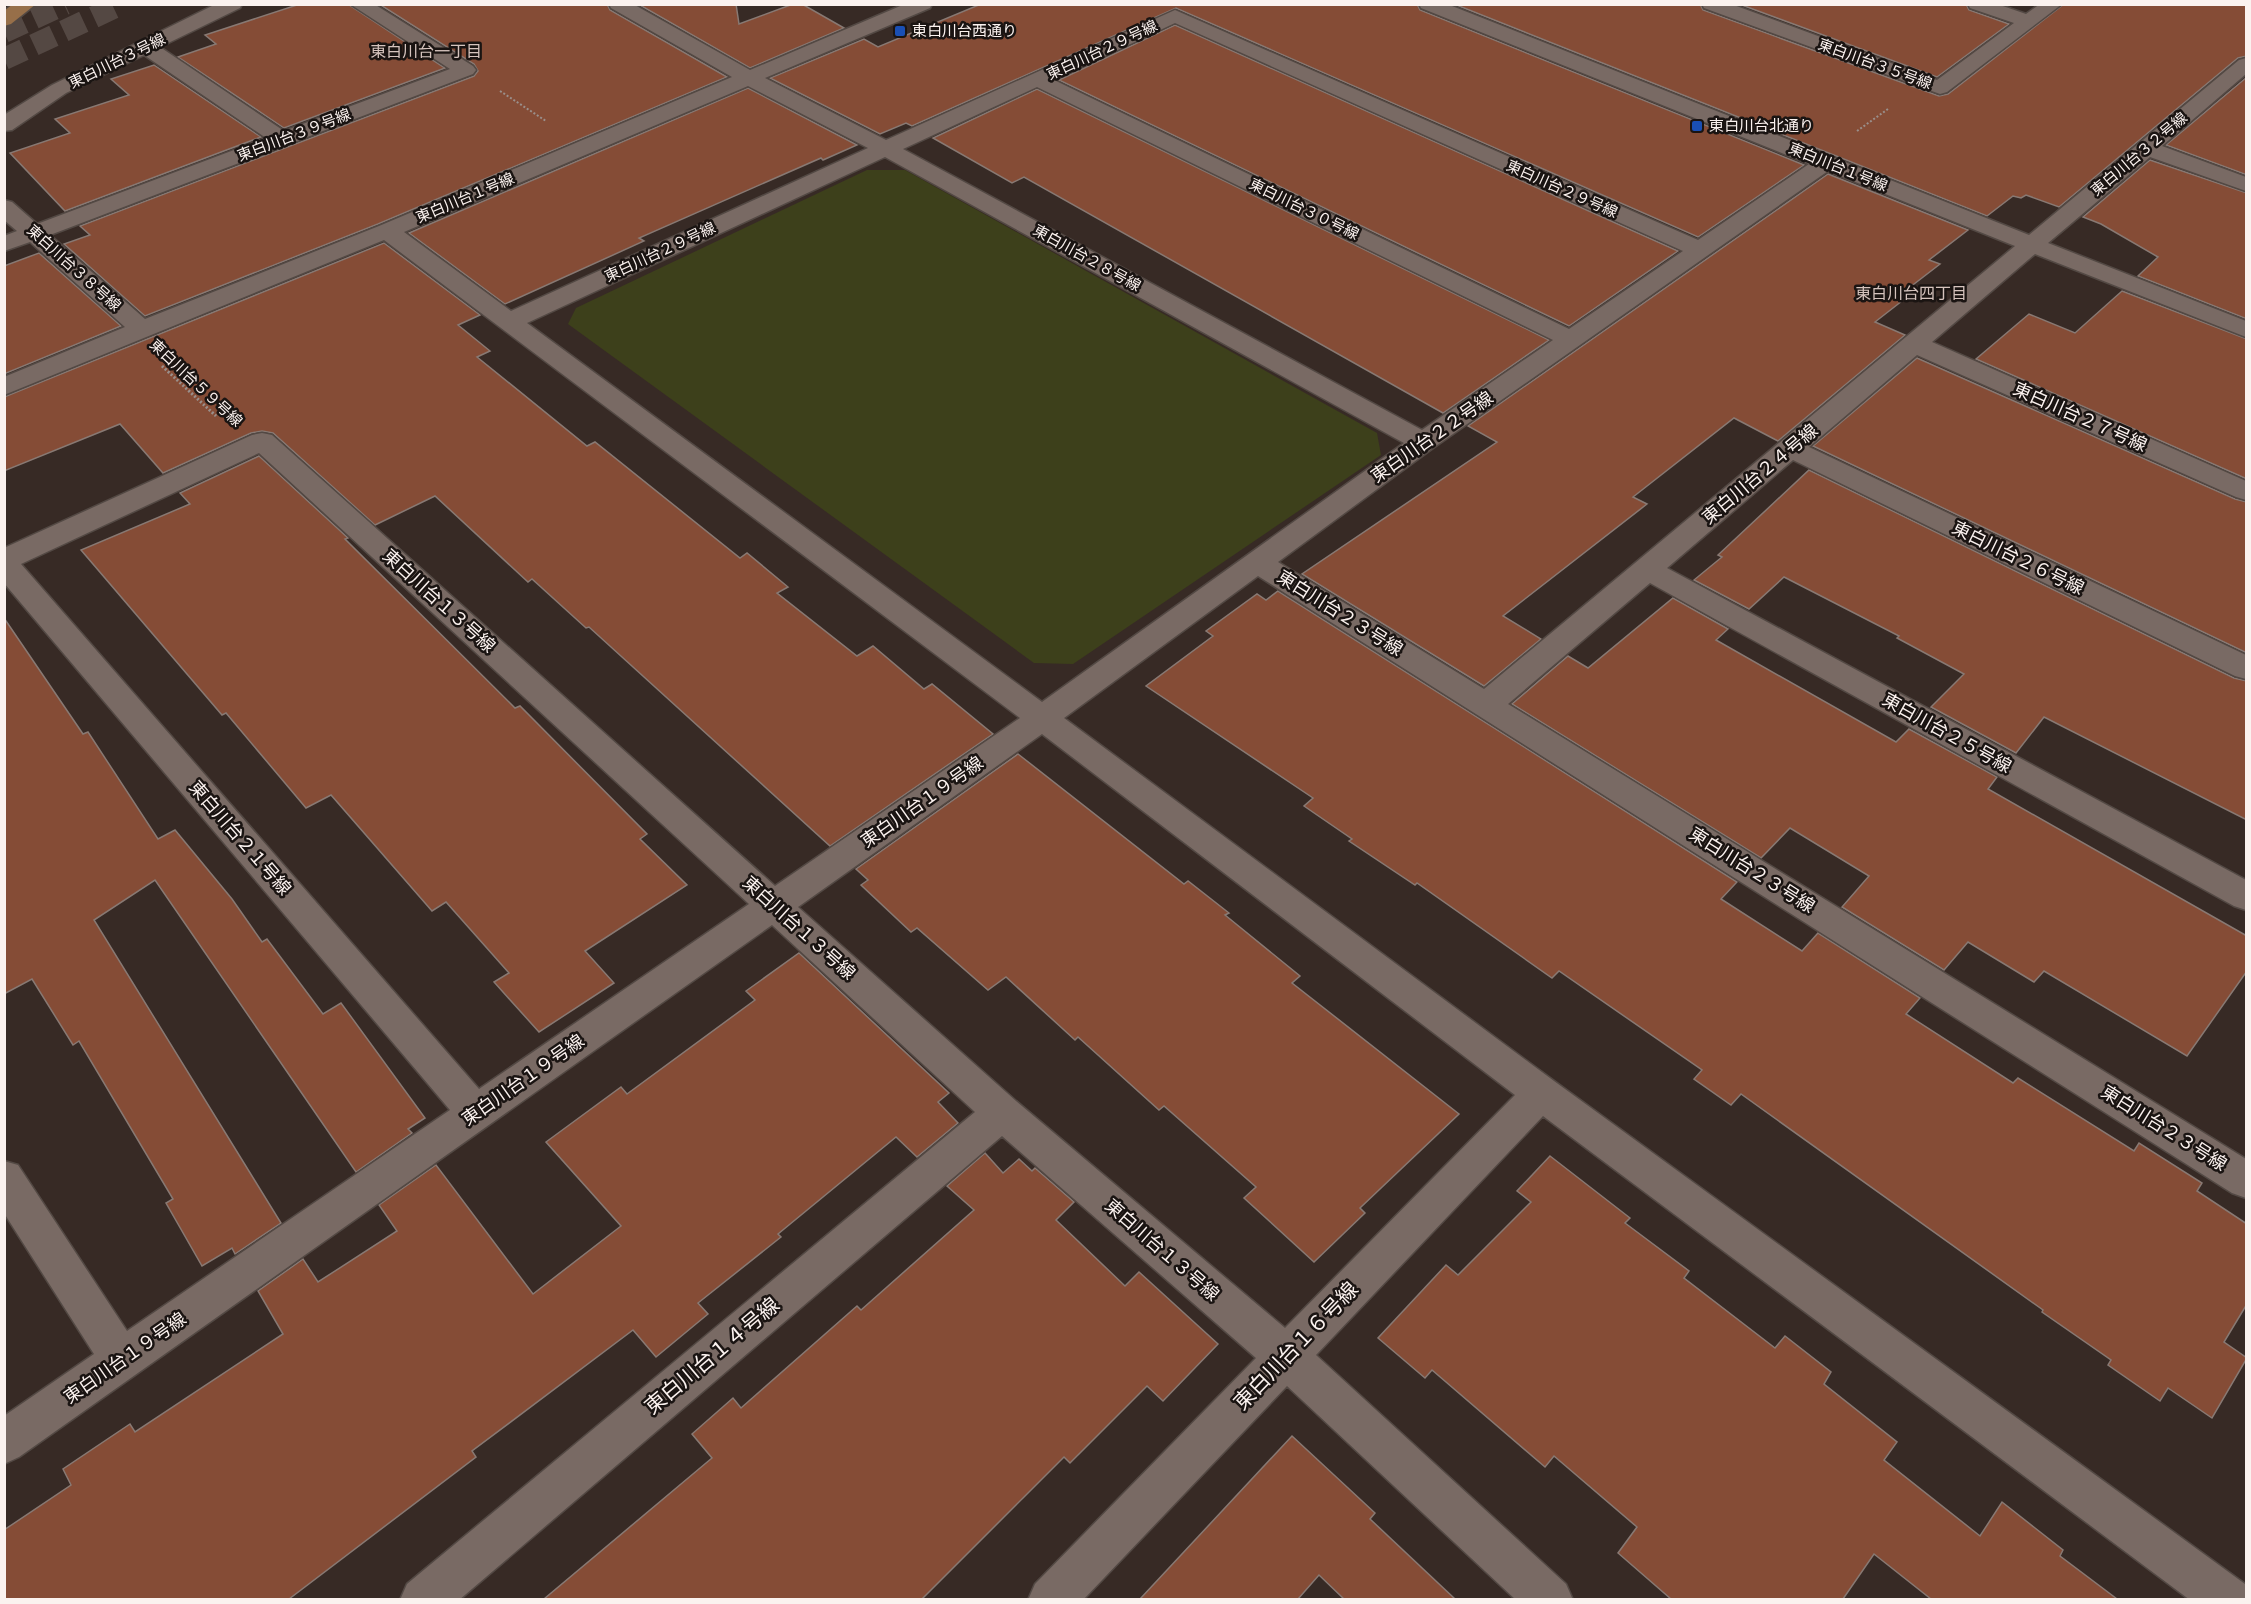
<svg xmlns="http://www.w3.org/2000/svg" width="2251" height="1604" font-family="Signika,'Noto Sans JP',sans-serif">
  <rect width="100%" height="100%" fill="#372a25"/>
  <path fill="#3d401b" d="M867 170H905L1377 433 1381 455 1073 664 1034 663 568 324 576 308Z"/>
  <g fill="#854c36" stroke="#887973" stroke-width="1.5">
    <path d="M300 4H348L445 68 284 128 178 57 216 44 205 35Z"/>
    <path d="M379 4H607L610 10 727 77 378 224 145 316 64 244 90 235 80 226 474 76 478 71 474 64Z"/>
    <path d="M638 4H736L739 24 793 4H802L844 28 750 68Z"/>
    <path d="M981 4H1417L1420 10 1804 165 1698 237 1176 8 912 126 906 123 880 134 770 78 864 39 878 47Z"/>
    <path d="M1454 4H1700L1703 10 1939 96 1948 94 2064 4H2247V56L2238 58 2059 207 2026 195 2021 198 2013 196 1987 216Z"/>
    <path d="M1739 4H1966L1969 10 2009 24 1937 77Z"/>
    <path d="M1175 25 1678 251 1569 326 1059 80Z"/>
    <path d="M154 65 261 137 65 211 10 153 70 133 55 119 129 95 111 79Z"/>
    <path d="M2247 77V175L2166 145Z"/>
    <path d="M748 88 857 145 823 160 821 158 639 238 644 241 505 304 409 233Z"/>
    <path d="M1037 89 1549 340 1443 413 1024 177 1012 183 933 138Z"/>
    <path d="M2150 160 2247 193V319L2138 276 2158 257 2101 224 2083 217Z"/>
    <path d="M1828 174 1968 230 1929 260 1940 264 1905 291 1911 294 1875 322 1905 335 1778 441 1734 418 1633 497 1647 504 1503 616 1541 639 1484 686 1302 574 1497 442 1468 426Z"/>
    <path d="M384 243 480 315 458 325 490 351 477 357 587 446 595 442 740 558 747 553 788 587 777 593 857 656 873 646 924 689 932 684 993 734 830 846 589 627 586 628 532 579 528 582 435 496 375 525 273 433 262 431 251 433 163 473 120 424 4 471V397Z"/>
    <path d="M39 253 121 326 4 374V266Z"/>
    <path d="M2122 291 2247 339V479L1976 359 2029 314 2075 333Z"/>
    <path d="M1917 358 2235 499 2247 502V653L1813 446Z"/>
    <path d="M259 456 348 538 345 539 515 708 520 706 647 834 640 839 687 885 585 951 614 983 539 1032 494 982 509 973 446 902 432 911 331 795 306 808 226 713 222 715 81 550 190 504 180 493Z"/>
    <path d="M1809 470 2234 678 2247 681V820L2044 717 2016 753 1931 707 1964 674 1897 638 1899 636 1784 577 1749 609 1694 580 1722 557 1718 555Z"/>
    <path d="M1278 591 1737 882 1721 899 1802 951 1818 933 1920 998 1906 1014 2013 1083 2018 1078 2134 1151 2139 1143 2202 1183 2197 1191 2247 1224V1304L2224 1342 2247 1358 2212 1418 2168 1388 2160 1401 2108 1365 2111 1360 2042 1312 2043 1310 1741 1094 1731 1105 1694 1079 1702 1070 1559 971 1552 978 1417 883 1415 885 1349 841 1352 839 1304 806 1313 798 1146 686 1213 636 1206 631 1257 594 1266 600Z"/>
    <path d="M1673 598 1728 629 1716 640 1896 742 1909 729 1997 777 1988 789 2247 936V971L2187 1056 2044 971 2034 982 1968 942 1944 970 1842 907 1869 876 1790 828 1761 858 1512 704 1568 656 1588 668Z"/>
    <path d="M4 618 83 734 88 732 158 839 175 830 232 899 262 942 267 939 323 1014 341 1003 425 1118 408 1129 412 1133 356 1172 155 880 94 920 281 1223 235 1254 232 1248 202 1266 166 1203 173 1199 79 1041 73 1045 32 979 4 994Z"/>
    <path d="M1018 754 1184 884 1188 881 1229 913 1225 915 1300 976 1292 983 1459 1114 1360 1208 1365 1213 1314 1262 1244 1198 1256 1187 1164 1106 1159 1110 1078 1037 1075 1040 1006 977 988 990 917 928 911 932 861 885 868 880 856 869Z"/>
    <path d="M799 953 949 1093 938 1102 958 1123 917 1157 896 1137 778 1234 781 1237 698 1303 708 1314 656 1357 633 1330 472 1451 476 1457 289 1599H4V1530L71 1485 63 1469 130 1424 135 1432 283 1334 258 1291 303 1259 318 1282 397 1231 379 1205 436 1165 533 1294 621 1226 546 1142 621 1087 627 1094 755 1000 746 991Z"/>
    <path d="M985 1153 1003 1173 1019 1159 1032 1171 1035 1168 1074 1202 1056 1220 1125 1286 1139 1272 1218 1344 1163 1401 1147 1386 1070 1463 1064 1457 922 1599H544L712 1458 692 1434 733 1398 741 1408 857 1306 861 1310 974 1210 947 1186Z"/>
    <path d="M1550 1156 1630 1218 1625 1223 1689 1271 1684 1278 1775 1348 1785 1336 1831 1372 1824 1384 1897 1442 1884 1460 1980 1536 2002 1502 2063 1550 2060 1556 2117 1599H1931L1874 1554 1843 1599H1671L1618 1553 1637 1527 1554 1456 1545 1467 1432 1370 1425 1378 1378 1338 1446 1265 1458 1275 1531 1202 1517 1191Z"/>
    <path d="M1292 1436 1375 1513 1370 1519 1455 1599H1344L1319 1575 1298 1599H1140Z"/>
  </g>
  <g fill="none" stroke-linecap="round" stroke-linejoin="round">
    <g stroke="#544843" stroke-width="22" stroke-dasharray="22 11" stroke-linecap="butt">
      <path d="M4 32 65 4"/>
      <path d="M4 59 122 4"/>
    </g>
    <g stroke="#534944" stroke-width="3">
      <g id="minor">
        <path d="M216 4H242L240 8 160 47 284 131 450 69 350 4H374L473 66 476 70 473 74 50 235 145 319 379 226 732 77 611 8 609 4H633L750 70 905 4H932L930 8 765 78 886 140 1175 10 1698 240 1809 164 1421 8 1419 4H1447L2029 235 2239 60 2246 58V74L2162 146 2246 177V191L2150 157 2048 243 2246 321V337L2035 254 1932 342 2246 481V500L2236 497 1917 355 1809 447 2246 655V679L2235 676 1793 460 1667 568 2246 880V910L2234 906 1650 583 1508 704 2246 1159V1198L2232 1193 1258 576 1064 718 1554 1081 2245 1584 2246 1600H2190L1543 1116 1316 1355 1566 1584 1573 1600H1516L1287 1386 1083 1600H1028L1035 1584 1256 1358 1002 1136 459 1600H400L407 1584 975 1112 772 925 19 1457 4 1464V1416L94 1354 4 1213V1161L18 1165 127 1331 450 1110 4 583V548L252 435 262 433 272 435 775 886 1020 718 384 240 4 395V377L125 327 30 242 4 251V236L17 231 4 220V200L12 202 37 224 266 138 144 55 66 93 12 130 4 131V115L52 85ZM1175 23 1683 251 1569 329 1054 80ZM748 86 868 148 511 311 404 232ZM1037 87 1553 340 1422 430 903 149ZM885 157 1404 443 1042 702 527 323ZM1828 171 2015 246 1484 689 1278 562 1433 448ZM259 453 749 904 479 1089 21 564ZM1042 734 1515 1095 1285 1328 1016 1101 798 907Z"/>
        <path d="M1702 4H1731L1937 80 2014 23 1970 8 1968 4H1997L2026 14 2040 4H2062L1947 92 1940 94 1704 8Z"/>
      </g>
    </g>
    <g stroke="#534944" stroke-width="3">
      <path id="major" d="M13 4H36L11 24 4 26V11Z"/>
    </g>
    <g stroke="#9a8f8b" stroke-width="2" stroke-dasharray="2 2" stroke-linecap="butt">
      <path d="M500 91 546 121"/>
      <path d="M1857 131 1888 109"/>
    </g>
    <path stroke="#9a8f8b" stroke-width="3" stroke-dasharray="2 2" stroke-linecap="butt" d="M162 366 216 416"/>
    <use href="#minor" fill="#796a64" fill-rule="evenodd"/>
    <use href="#major" fill="#976f49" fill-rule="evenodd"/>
  </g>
  <g fill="#1a4fb4" stroke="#1a1412" stroke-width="2">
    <rect x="894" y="25" width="12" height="12" rx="3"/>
    <rect x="1691" y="120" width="12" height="12" rx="3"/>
  </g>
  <g text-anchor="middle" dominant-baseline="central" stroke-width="5" stroke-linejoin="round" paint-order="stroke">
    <g font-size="15" fill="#fbf2ef" stroke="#1a1412" text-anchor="start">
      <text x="912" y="31">東白川台西通り</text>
      <text x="1709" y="126">東白川台北通り</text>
    </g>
    <g font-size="15" fill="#fbf2ef" stroke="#1a1412">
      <text transform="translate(1102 50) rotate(-25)">東白川台２９号線</text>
      <text transform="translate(117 61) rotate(-26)">東白川台３号線</text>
      <text transform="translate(1875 64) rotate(20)">東白川台３５号線</text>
      <text transform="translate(294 135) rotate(-21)">東白川台３９号線</text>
      <text transform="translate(2139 154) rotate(-40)">東白川台３２号線</text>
      <text transform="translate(1838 167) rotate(22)">東白川台１号線</text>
      <text transform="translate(1562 189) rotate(24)">東白川台２９号線</text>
      <text transform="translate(465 198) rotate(-23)">東白川台１号線</text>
      <text transform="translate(1304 209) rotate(26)">東白川台３０号線</text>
      <text transform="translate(660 252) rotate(-25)">東白川台２９号線</text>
      <text transform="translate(1087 258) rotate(29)">東白川台２８号線</text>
      <text transform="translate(74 268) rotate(42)">東白川台３８号線</text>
      <text transform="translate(196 383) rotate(43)">東白川台５９号線</text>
    </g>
    <g font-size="16" fill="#d5c3bd" stroke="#1a1412">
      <text x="426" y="52">東白川台一丁目</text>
      <text x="1911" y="294">東白川台四丁目</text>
    </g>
    <g font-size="18" fill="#fbf2ef" stroke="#1a1412">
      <text transform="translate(2080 417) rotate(24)">東白川台２７号線</text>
      <text transform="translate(1432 437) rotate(-35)">東白川台２２号線</text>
      <text transform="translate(1760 474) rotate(-40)">東白川台２４号線</text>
      <text transform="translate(2018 558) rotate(26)">東白川台２６号線</text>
      <text transform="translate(439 601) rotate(42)">東白川台１３号線</text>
      <text transform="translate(1340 613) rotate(32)">東白川台２３号線</text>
      <text transform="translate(1947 733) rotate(29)">東白川台２５号線</text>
      <text transform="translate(922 802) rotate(-35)">東白川台１９号線</text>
      <text transform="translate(240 838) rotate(49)">東白川台２１号線</text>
      <text transform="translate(1752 870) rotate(32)">東白川台２３号線</text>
      <text transform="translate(799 928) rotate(42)">東白川台１３号線</text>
      <text transform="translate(523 1080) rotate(-35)">東白川台１９号線</text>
      <text transform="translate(2164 1128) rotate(32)">東白川台２３号線</text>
      <text transform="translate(1162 1250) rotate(41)">東白川台１３号線</text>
      <text transform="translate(125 1358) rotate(-35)">東白川台１９号線</text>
    </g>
    <g font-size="21" fill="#fbf2ef" stroke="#1a1412">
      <text transform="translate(1296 1346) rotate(-46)">東白川台１６号線</text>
      <text transform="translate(712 1356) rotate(-40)">東白川台１４号線</text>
    </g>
  </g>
  <rect width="2251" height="1604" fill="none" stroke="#fbf2ef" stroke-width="12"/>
</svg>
